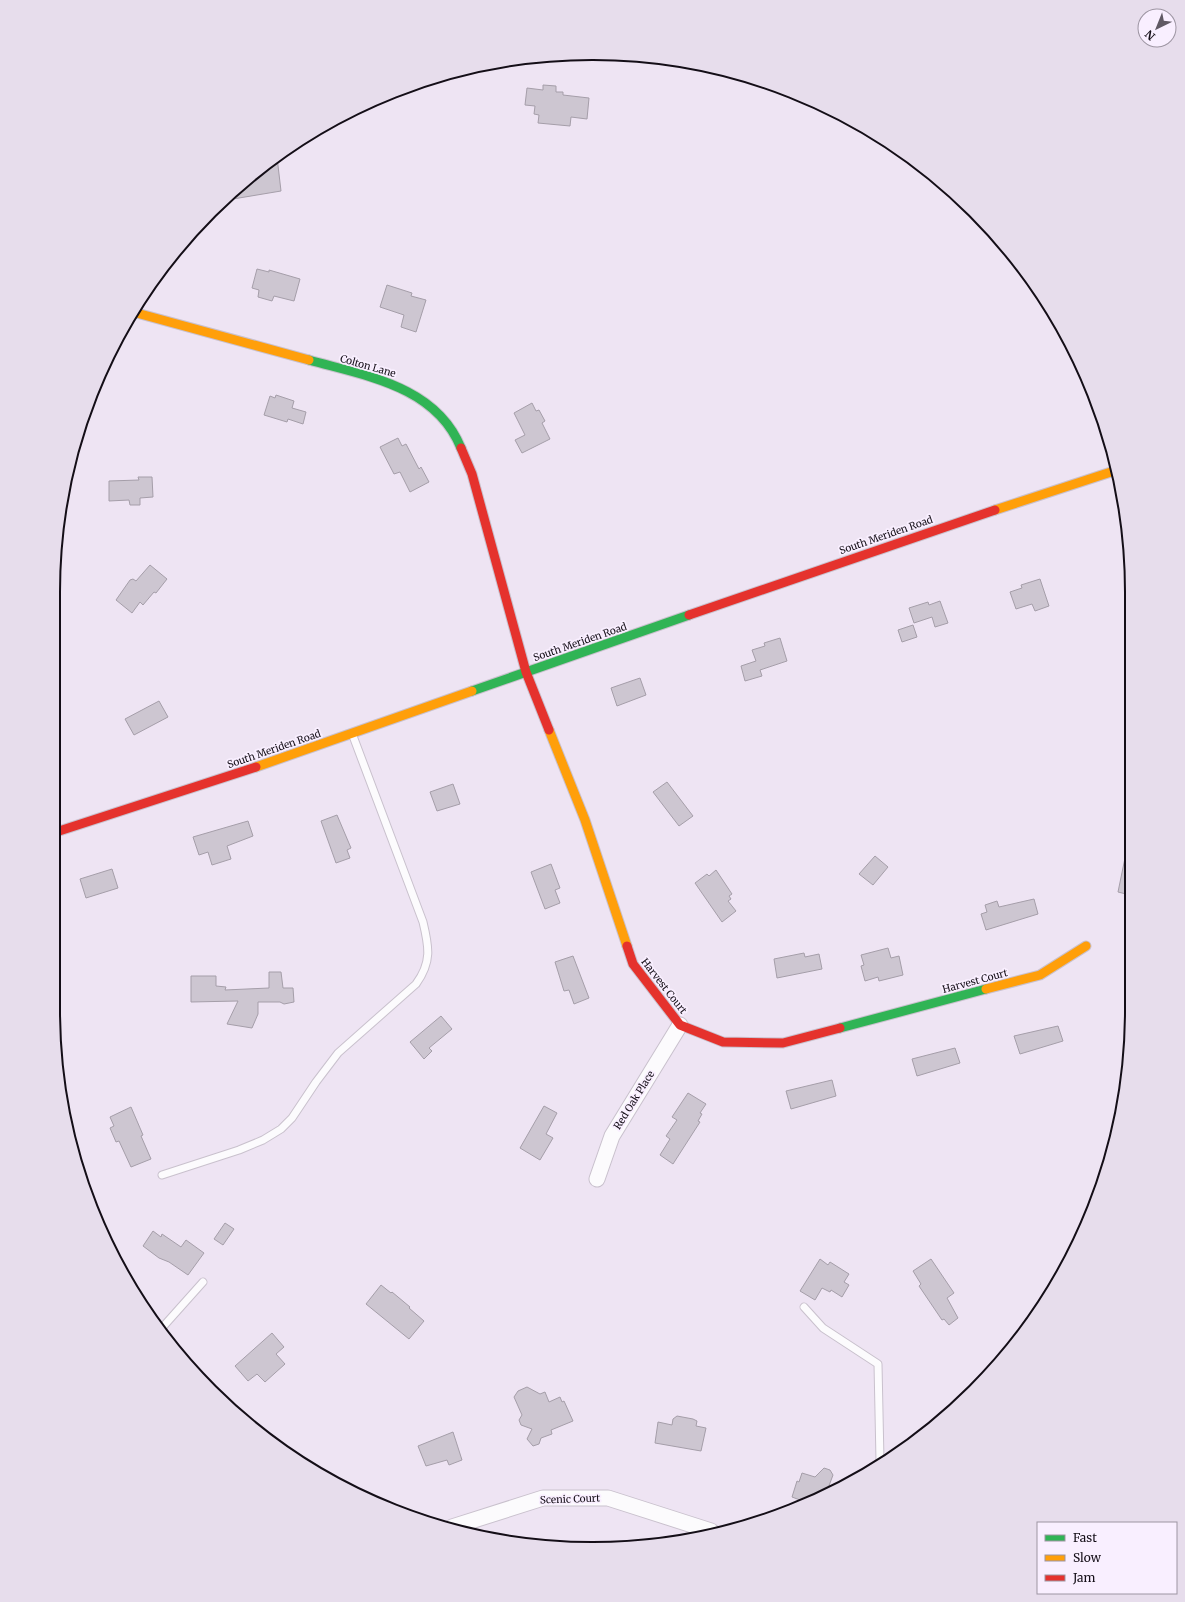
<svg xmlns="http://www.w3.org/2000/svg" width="1185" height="1602" font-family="Merriweather,serif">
  <rect width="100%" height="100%" fill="#eee4f3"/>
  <g fill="#cdc6d1" stroke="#a59ea9">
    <path d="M543 85 556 86V92H563V95L589 98 587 119 571 117 570 126 538 123 539 115 534 114 535 106 525 105 527 88 543 90Z"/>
    <path d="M277 157 281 191 227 200 264 165Z"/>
    <path d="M257 269 269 272V270L300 279 294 301 274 296 272 301 258 297 259 290 252 288Z"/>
    <path d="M387 285 412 293 411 296 426 300 416 332 401 327 404 315 380 307Z"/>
    <path d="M276 395 294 401 292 408 306 412 303 424 288 419 287 422 264 415 270 396 275 398Z"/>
    <path d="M532 403 536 411 539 410 545 421 542 423 550 439 522 453 515 440 525 435 514 413Z"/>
    <path d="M398 438 402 446 406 444 419 469 421 467 429 482 410 492 400 472 394 474 380 447Z"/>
    <path d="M138 477H152L153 497 140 498V505H130L129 500 109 501V481L139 480Z"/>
    <path d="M150 565 167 579 156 593 154 592 143 605 140 602 132 613 116 600 130 580 133 579 136 581Z"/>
    <path d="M1040 579 1049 606 1035 611 1032 604 1016 609 1010 592 1022 588 1021 585Z"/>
    <path d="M940 601 948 623 935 627 932 617 914 623 909 608 928 602 929 605Z"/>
    <path d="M913 625 917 637 902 642 898 630Z"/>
    <path d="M780 638 787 661 760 670 762 676 745 681 741 666 756 661 752 650 765 646 764 643Z"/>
    <path d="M640 678 646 695 617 706 611 688Z"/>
    <path d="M159 701 168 717 134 735 125 719Z"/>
    <path d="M667 782 693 816 679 826 653 792Z"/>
    <path d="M453 784 460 804 437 811 430 792Z"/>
    <path d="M337 815 351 848 347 850 350 858 336 863 321 821Z"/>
    <path d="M248 821 253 836 227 846 231 859 212 865 208 852 199 855 193 837Z"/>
    <path d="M875 856 888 867 873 885 859 874Z"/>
    <path d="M1125 858 1130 859V895L1118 892Z"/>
    <path d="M551 864 560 888 555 890 560 903 545 909 531 872Z"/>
    <path d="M112 869 118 888 86 898 80 879Z"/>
    <path d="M716 870 732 894 729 896 731 899 728 901 736 911 722 922 695 883 707 874 709 876Z"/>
    <path d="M1034 899 1038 914 986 930 981 914 987 912 985 905 997 901 999 907Z"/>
    <path d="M888 948 891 958 899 956 903 975 879 981 878 977 865 981 861 966 864 965 861 955Z"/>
    <path d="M804 953 805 957 819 954 822 969 777 978 774 959Z"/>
    <path d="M573 956 589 998 574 1004 569 990 564 991 555 962Z"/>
    <path d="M269 972H281L283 988H293L294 1002 284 1004 280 1002H258V1014L252 1028 227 1024 238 1001 191 1002V976H216V986L226 987 225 990 269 988Z"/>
    <path d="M441 1016 452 1029 429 1048 432 1051 424 1059 410 1042Z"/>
    <path d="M1058 1026 1063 1041 1020 1054 1014 1036Z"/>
    <path d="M955 1048 960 1063 917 1076 912 1059Z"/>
    <path d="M832 1080 836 1096 791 1109 786 1091Z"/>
    <path d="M688 1093 706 1104 700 1113 702 1114 698 1121 700 1122 673 1164 660 1155 670 1139 666 1136 677 1120 672 1117Z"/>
    <path d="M544 1106 557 1113 546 1134 553 1138 540 1160 520 1148Z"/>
    <path d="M131 1107 143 1135 141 1136 151 1159 131 1167 119 1141 116 1142 110 1128 114 1126 110 1117Z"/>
    <path d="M225 1223 234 1229 223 1245 214 1239Z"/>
    <path d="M153 1231 161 1237 162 1234 181 1247 186 1240 204 1253 188 1275 169 1262 159 1258 143 1246Z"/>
    <path d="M820 1259 828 1265 830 1262 849 1274 844 1282 849 1285 842 1297 831 1290 830 1292 822 1288 815 1300 800 1291Z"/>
    <path d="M931 1259 954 1293 947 1298 958 1318 949 1325 944 1319 942 1320 919 1286 921 1284 913 1271Z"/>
    <path d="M381 1285 391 1293 392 1292 410 1307 409 1308 424 1321 409 1339 366 1304Z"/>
    <path d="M272 1333 284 1347 276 1354 285 1364 265 1382 257 1374 248 1381 235 1366Z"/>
    <path d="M527 1387 540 1394 545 1392 549 1402 560 1397 562 1402 564 1401 573 1421 551 1430 552 1434 541 1438 539 1444 533 1446 527 1439 532 1429 521 1425 519 1420 522 1415 514 1397 518 1391Z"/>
    <path d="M677 1416 693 1419 697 1421 696 1426 706 1428 701 1451 655 1443 658 1422 672 1425 673 1419Z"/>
    <path d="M453 1432 462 1460 449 1465 447 1460 426 1466 418 1446Z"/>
    <path d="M824 1468 830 1470 833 1475 827 1491 808 1503 792 1497 797 1481 799 1482 802 1473 815 1477Z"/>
  </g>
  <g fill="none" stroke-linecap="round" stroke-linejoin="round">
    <g stroke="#c9c1cd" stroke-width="9">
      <g id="lane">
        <path d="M162 1175 239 1150 263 1140 281 1129 292 1118 316 1082 338 1053 416 984C432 962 429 947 423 922L353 736"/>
        <path d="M804 1307 823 1328 878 1364 880 1461"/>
        <path d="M161 1329 203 1282"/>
      </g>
    </g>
    <g stroke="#c9c1cd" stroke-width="17">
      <g id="street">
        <path d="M597 1179 612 1136 680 1025"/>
        <path d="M452 1527 543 1498H608L711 1531"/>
      </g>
    </g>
    <g stroke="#c9c1cd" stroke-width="11">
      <g id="fast">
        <path d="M309 360C366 376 436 386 461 448"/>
        <path d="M472 691 689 615"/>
        <path d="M840 1028 986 989"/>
      </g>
    </g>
    <g stroke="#c9c1cd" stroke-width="11">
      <g id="slow">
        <path d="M133 312 309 360"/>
        <path d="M995 510 1114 471"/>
        <path d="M549 730 585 820 627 946"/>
        <path d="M256 767 472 691"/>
        <path d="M986 989 1040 975 1086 946"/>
      </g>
    </g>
    <g stroke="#c9c1cd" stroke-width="11">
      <g id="jam">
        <path d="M461 448 472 474 526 672 549 730"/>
        <path d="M689 615 995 510"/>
        <path d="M53 833 256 767"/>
        <path d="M627 946 633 964 680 1025 723 1042 783 1043 840 1028"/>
      </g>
    </g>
    <use href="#lane" stroke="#fcfbfd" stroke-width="7"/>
    <use href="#street" stroke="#fcfbfd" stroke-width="15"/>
    <use href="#fast" stroke="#30b455" stroke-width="9"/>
    <use href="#slow" stroke="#ff9f0a" stroke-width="9"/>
    <use href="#jam" stroke="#e5322d" stroke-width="9"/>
  </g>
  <g text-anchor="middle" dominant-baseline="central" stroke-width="3.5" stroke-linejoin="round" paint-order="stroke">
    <g font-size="10" fill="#140e17" stroke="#f9efff">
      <text transform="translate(368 366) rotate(16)">Colton Lane</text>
      <text transform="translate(886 535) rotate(-19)">South Meriden Road</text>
      <text transform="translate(580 642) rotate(-19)">South Meriden Road</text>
      <text transform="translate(274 749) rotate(-19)">South Meriden Road</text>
      <text transform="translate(975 981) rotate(-15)">Harvest Court</text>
      <text transform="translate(664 986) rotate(52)">Harvest Court</text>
      <text transform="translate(634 1100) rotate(-58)">Red Oak Place</text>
      <text transform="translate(570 1499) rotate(-2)">Scenic Court</text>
    </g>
  </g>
  <path d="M0 0H1185V1602H0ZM592 60H593A532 532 0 0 1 1125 592V1010A532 532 0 0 1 593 1542H592A532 532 0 0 1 60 1010V592A532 532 0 0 1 592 60Z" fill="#e7ddec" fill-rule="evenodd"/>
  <path fill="none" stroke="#140e17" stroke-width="2" d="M592 60H593A532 532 0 0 1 1125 592V1010A532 532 0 0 1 593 1542H592A532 532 0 0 1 60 1010V592A532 532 0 0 1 592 60Z"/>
  <rect x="1037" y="1522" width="140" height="72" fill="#f9efff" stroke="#9d95a2"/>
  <rect x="1045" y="1535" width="20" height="6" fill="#30b455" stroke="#9d95a2"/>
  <text x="1073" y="1542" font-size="12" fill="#140e17">Fast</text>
  <rect x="1045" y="1555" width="20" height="6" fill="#ff9f0a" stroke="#9d95a2"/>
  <text x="1073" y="1562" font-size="12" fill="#140e17">Slow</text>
  <rect x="1045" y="1575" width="20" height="6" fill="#e5322d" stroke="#9d95a2"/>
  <text x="1073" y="1582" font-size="12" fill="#140e17">Jam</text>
  <g transform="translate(1157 28) rotate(223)"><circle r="19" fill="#f9efff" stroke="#9d95a2"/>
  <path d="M0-3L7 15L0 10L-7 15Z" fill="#605964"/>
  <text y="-6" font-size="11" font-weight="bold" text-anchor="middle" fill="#140e17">N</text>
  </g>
</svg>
